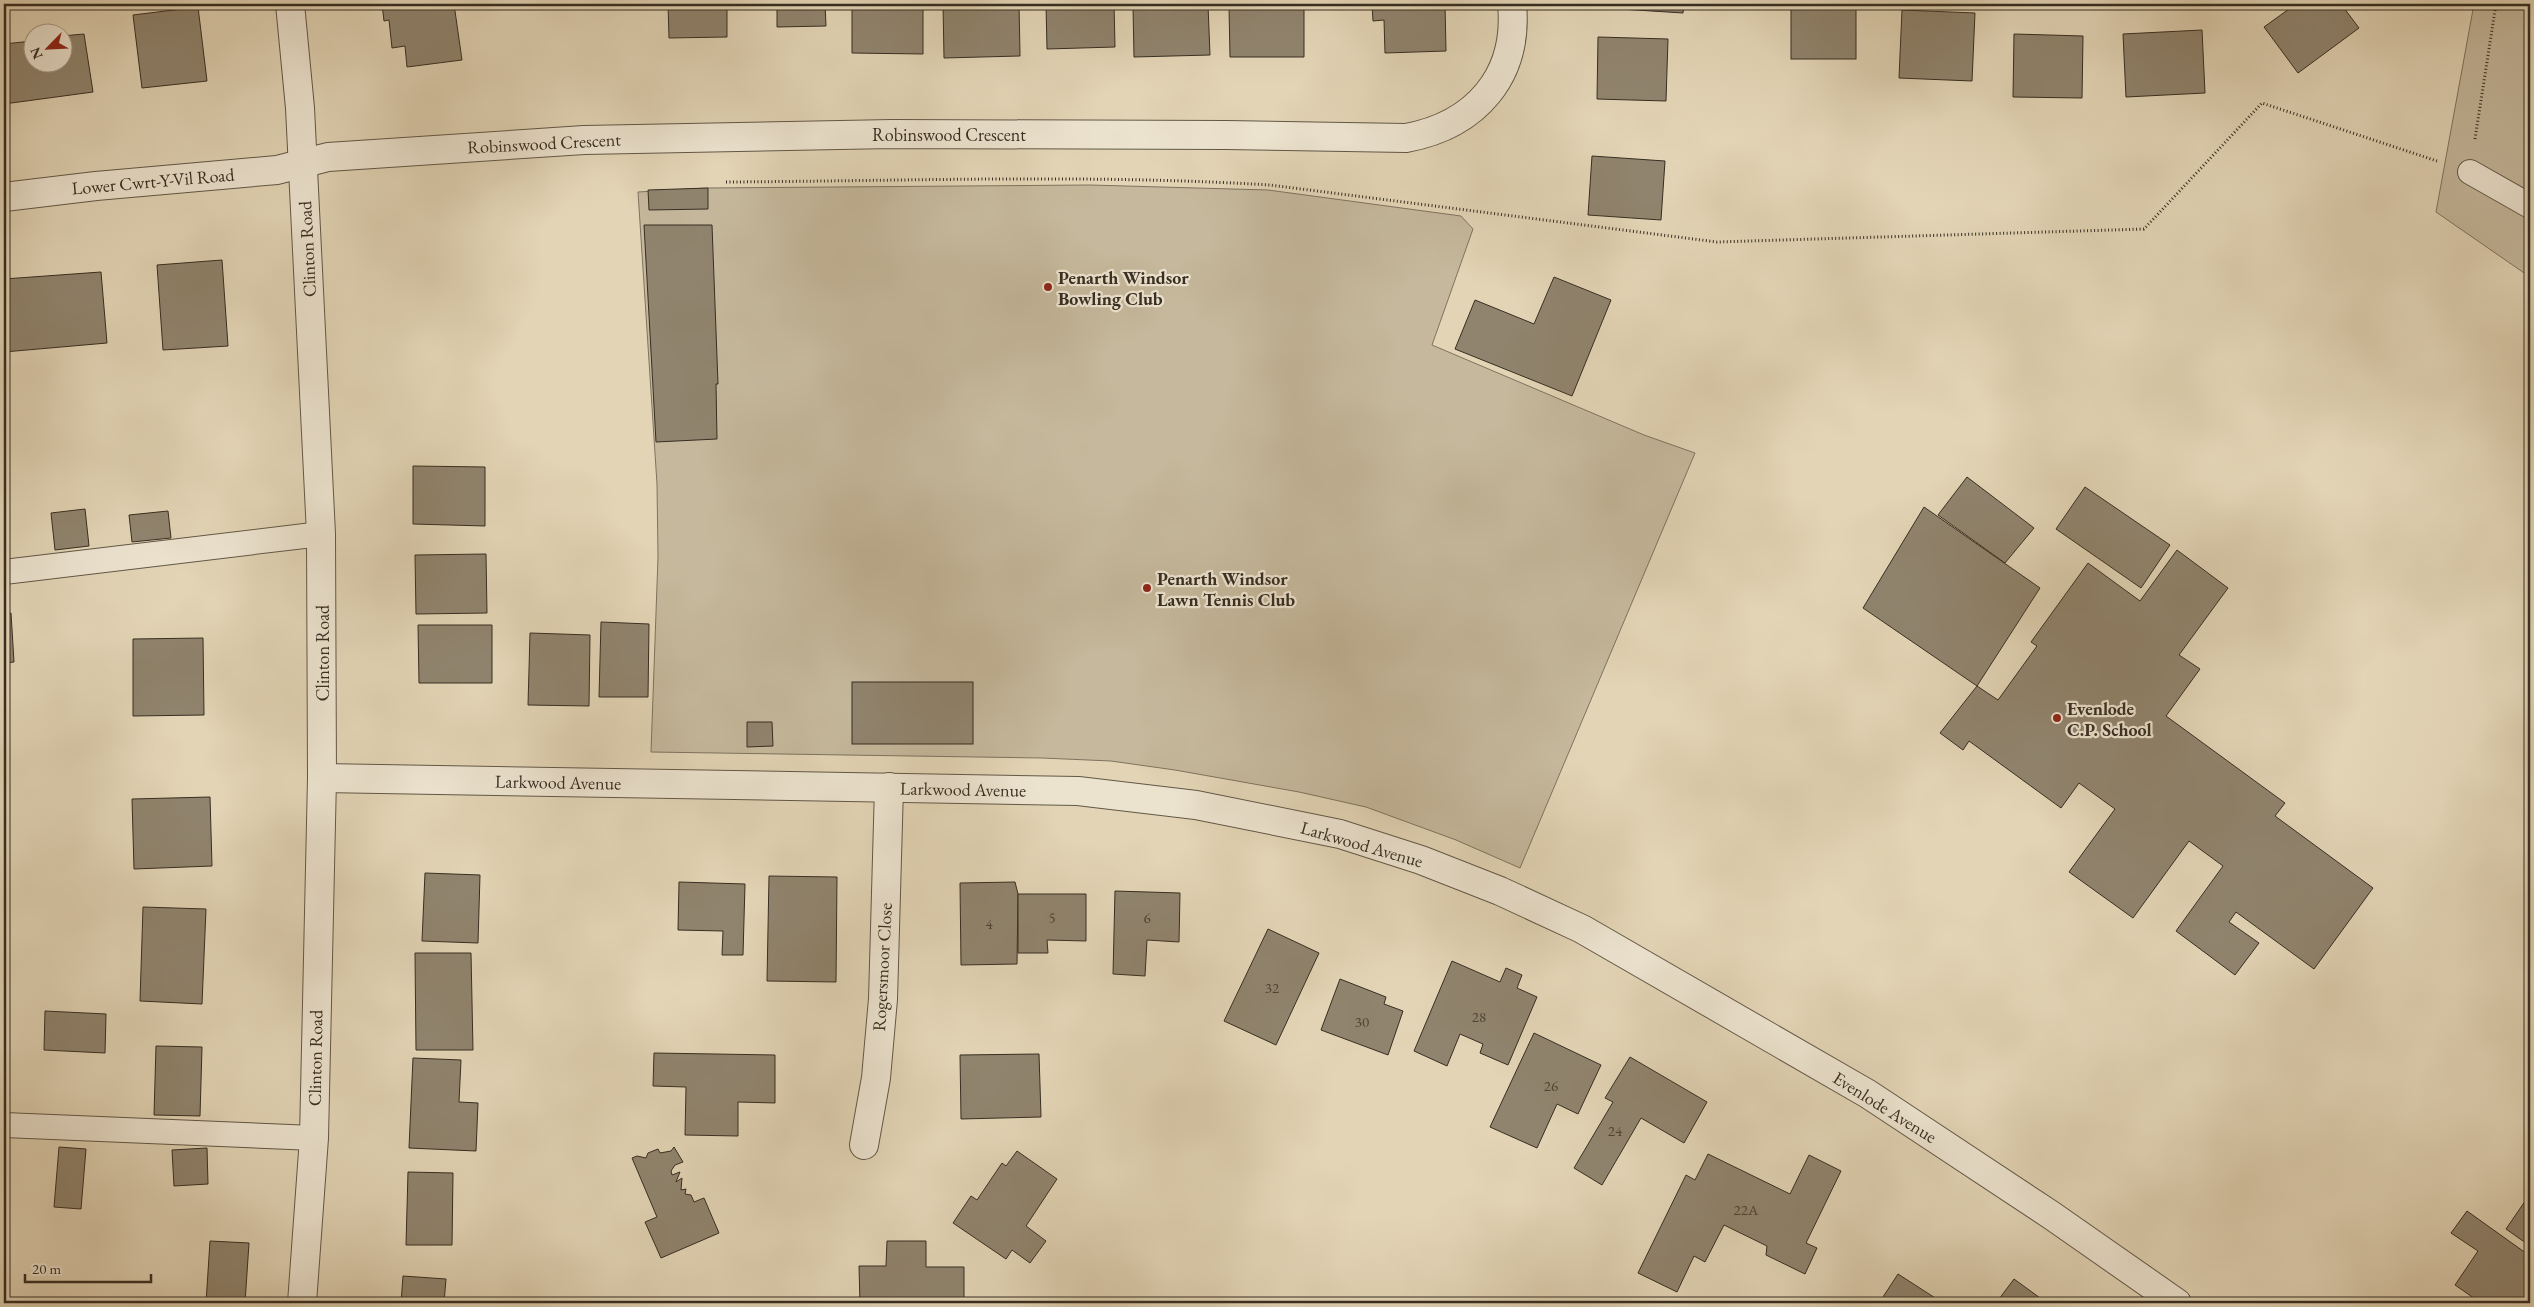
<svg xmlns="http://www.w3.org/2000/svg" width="2534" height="1307" font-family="'EB Garamond',serif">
  <rect width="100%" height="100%" fill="#e2d4b5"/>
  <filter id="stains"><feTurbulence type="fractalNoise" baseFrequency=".004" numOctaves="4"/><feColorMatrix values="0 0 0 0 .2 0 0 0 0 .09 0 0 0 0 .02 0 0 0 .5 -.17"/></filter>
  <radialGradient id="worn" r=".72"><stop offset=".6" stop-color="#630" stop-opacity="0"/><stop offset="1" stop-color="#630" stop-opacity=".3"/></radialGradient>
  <g fill="#c5b89c" stroke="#7e735f">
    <path d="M2474 4H2530V277L2436 212Z"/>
    <path d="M1090 185 1268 190 1461 216 1473 229 1432 345 1644 435 1695 453 1520 868 1456 840 1366 807 1299 792 1175 770 1111 761 1042 758 651 752 658 557 657 484 638 192 708 188Z"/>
  </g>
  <g fill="#90846e" stroke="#372e22">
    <path d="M382 4H454L462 60 407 67 405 46 392 48 389 20 384 21Z"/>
    <path d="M668 4H727V37L669 38Z"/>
    <path d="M777 4H825L826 26 777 27Z"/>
    <path d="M852 4 923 5V54L852 53Z"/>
    <path d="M1019 4 1020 56 944 58 943 5Z"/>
    <path d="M1046 4H1114L1115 47 1047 49Z"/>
    <path d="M1372 4H1445L1446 51 1385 53 1384 20 1373 21Z"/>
    <path d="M1604 4H1684L1683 13 1604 8Z"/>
    <rect x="1791" y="4" width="65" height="55"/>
    <path d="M2296 4H2341L2359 28 2298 73 2264 27Z"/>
    <path d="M1208 5 1210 55 1134 57 1133 7Z"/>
    <path d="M1229 6H1304V57H1230Z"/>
    <path d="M198 7 207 81 142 88 133 15Z"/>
    <path d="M1902 10 1975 13 1972 81 1899 78Z"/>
    <path d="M2202 30 2205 93 2126 97 2123 34Z"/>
    <path d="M84 34 93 92 4 104V44L32 41V62H62V36Z"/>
    <path d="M2014 34 2083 36 2082 98 2013 97Z"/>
    <path d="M1598 37 1668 39 1666 101 1597 99Z"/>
    <path d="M1592 156 1665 161 1661 220 1588 215Z"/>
    <path d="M708 188V209L649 210 648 190Z"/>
    <path d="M644 225H712L718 384H716L717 439 656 442Z"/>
    <path d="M222 260 228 346 163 350 157 265Z"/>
    <path d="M101 272 107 343 4 352V279Z"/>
    <path d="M1554 277 1611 300 1572 396 1455 349 1475 300 1534 324Z"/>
    <path d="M413 466 485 467V526L413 524Z"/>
    <path d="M1967 477 2034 528 2005 563 1938 515Z"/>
    <path d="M2085 487 2170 545 2141 588 2056 529Z"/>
    <path d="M1924 507 2040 588 1977 686 1863 608Z"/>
    <path d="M85 509 89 546 55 550 51 513Z"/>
    <path d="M168 511 171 538 132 542 129 515Z"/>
    <path d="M2177 550 2228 588 2179 655 2200 669 2166 716 2285 803 2275 816 2373 888 2314 969 2236 912 2229 922 2259 943 2235 975 2176 931 2223 866 2189 841 2133 918 2069 872 2115 809 2079 783 2061 808 1969 741 1963 750 1940 733 1977 686 1998 700 2037 646 2031 642 2088 563 2140 601Z"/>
    <path d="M486 554 487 613 416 614 415 555Z"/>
    <path d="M11 613 14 662 4 663V614Z"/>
    <path d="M601 622 649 624 648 697H599Z"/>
    <path d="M418 625H492V683H419Z"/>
    <path d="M530 633 590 635 589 706 528 705Z"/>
    <path d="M203 638 204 715 133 716V639Z"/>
    <rect x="852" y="682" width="121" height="62"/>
    <path d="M747 722H772L773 746 747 747Z"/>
    <path d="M210 797 212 866 134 869 132 799Z"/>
    <path d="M425 873 480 875 478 943 422 941Z"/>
    <path d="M769 876 837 877 836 982 767 981Z"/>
    <path d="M679 882 745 884 743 955H722L723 931 678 930Z"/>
    <path d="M1015 882 1018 894 1017 964 961 965 960 883Z"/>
    <path d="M1115 891 1180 893 1179 942 1147 940 1145 976 1113 974Z"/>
    <path d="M1018 894H1086V941L1047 940 1048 953H1018Z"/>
    <path d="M143 907 206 909 202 1004 140 1001Z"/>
    <path d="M1268 929 1319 953 1276 1045 1224 1021Z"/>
    <path d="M415 953H471L473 1050H416Z"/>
    <path d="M1452 961 1500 982 1506 968 1522 975 1517 988 1537 997 1508 1065 1480 1053 1483 1044 1460 1034 1447 1066 1414 1051Z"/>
    <path d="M1340 979 1386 997 1384 1004 1403 1011 1388 1055 1321 1030Z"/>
    <path d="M45 1011 106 1014 105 1053 44 1050Z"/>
    <path d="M1534 1033 1601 1065 1578 1114 1557 1104 1537 1148 1490 1127Z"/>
    <path d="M156 1046 202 1047 200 1116 154 1115Z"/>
    <path d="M654 1053 775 1055V1103L738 1102V1136L685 1135 686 1087 653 1086Z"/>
    <path d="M1039 1054 1041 1117 961 1119 960 1055Z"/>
    <path d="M1630 1057 1707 1102 1684 1143 1641 1118 1602 1185 1574 1168 1613 1102 1605 1098Z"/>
    <path d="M413 1058 461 1060 459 1102 478 1103 476 1151 409 1148Z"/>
    <path d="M59 1147 86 1149 81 1209 54 1207Z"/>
    <path d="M674 1147 683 1162 675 1165 671 1171 672 1175 680 1172 676 1182 682 1178 681 1190 686 1189 685 1194 691 1195 694 1202 704 1198 719 1233 661 1258 645 1222 657 1217 632 1158 637 1156 646 1158 648 1153 658 1149 660 1153 671 1151Z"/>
    <path d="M207 1148 208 1184 174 1186 172 1150Z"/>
    <path d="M1017 1151 1057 1179 1026 1226 1046 1241 1030 1263 1012 1250 1006 1259 953 1223 971 1196 977 1200 1002 1163 1006 1166Z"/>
    <path d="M1708 1154 1790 1194 1809 1155 1841 1171 1806 1243 1817 1248 1805 1274 1766 1255 1767 1246 1724 1225 1705 1262 1694 1256 1677 1292 1638 1273 1686 1175 1695 1180Z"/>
    <path d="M408 1172 453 1173 452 1245H406Z"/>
    <path d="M2530 1194V1246L2506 1229Z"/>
    <path d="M2467 1211 2530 1256V1303H2481L2455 1285 2478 1251 2451 1233Z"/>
    <path d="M210 1241 249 1243 245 1303H206Z"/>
    <path d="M887 1241H926V1267H964V1303H860L859 1266H886Z"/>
    <path d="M1898 1274 1943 1303H1879Z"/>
    <path d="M403 1276 446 1279 444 1303H401Z"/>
    <path d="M2014 1279 2047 1303H1996Z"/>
  </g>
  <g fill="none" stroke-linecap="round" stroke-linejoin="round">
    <g stroke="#625847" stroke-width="26">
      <g id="lane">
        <path d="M2470 172 2530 206"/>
        <path d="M4 572 321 534"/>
        <path d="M4 1125 314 1138"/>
      </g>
    </g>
    <g stroke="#625847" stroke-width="30">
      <g id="street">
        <path d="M290 4 300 108 321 534 322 778 314 1138 302 1303"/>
        <path d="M4 197 96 186 277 170 328 157 584 140 892 134 1226 135 1406 138C1476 125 1519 76 1512 4"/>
        <path d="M322 778 1078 791 1196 805 1340 834 1421 860 1500 891 1582 929 1868 1094 2051 1215 2177 1303"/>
        <path d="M864 1145 876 1078 883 999 889 787"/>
      </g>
    </g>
    <g stroke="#372e22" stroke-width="3" stroke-dasharray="1 2.5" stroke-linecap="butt">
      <path d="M2475 139 2496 4"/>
      <path d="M726 182C907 181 1089 174 1270 185L1717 242 2144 229 2262 103 2437 161"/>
    </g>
    <use href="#lane" stroke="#ece3cf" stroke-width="24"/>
    <use href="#street" stroke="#ece3cf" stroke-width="28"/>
  </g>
  <g fill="#8f2418" stroke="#ece3cf" stroke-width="2">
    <circle cx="1048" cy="287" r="5"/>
    <circle cx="1147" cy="588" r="5"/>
    <circle cx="2057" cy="718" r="5"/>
  </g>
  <g text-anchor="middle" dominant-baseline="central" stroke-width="4.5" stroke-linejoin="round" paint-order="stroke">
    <g font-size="15" fill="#4d4435">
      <text x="1052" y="917">5</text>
      <text x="1147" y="917">6</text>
      <text x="989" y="923">4</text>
      <text x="1272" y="987">32</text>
      <text x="1479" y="1016">28</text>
      <text x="1362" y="1021">30</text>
      <text x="1551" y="1085">26</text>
      <text x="1615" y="1130">24</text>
      <text x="1746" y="1209">22A</text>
    </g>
    <g font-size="18" fill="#372e22" stroke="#ece3cf">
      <text x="949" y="134">Robinswood Crescent</text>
      <text transform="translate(544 143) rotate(-3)">Robinswood Crescent</text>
      <text transform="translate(153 181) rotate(-5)">Lower Cwrt-Y-Vil Road</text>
      <text transform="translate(307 249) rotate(-93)">Clinton Road</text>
      <text transform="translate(322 653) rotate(-90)">Clinton Road</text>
      <text transform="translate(558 782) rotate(1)">Larkwood Avenue</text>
      <text transform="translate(963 789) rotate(1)">Larkwood Avenue</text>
      <text transform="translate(1362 844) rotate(16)">Larkwood Avenue</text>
      <text transform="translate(882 967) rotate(-87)">Rogersmoor Close</text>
      <text transform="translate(315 1058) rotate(-89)">Clinton Road</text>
      <text transform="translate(1885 1107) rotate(32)">Evenlode Avenue</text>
    </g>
    <g font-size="18" font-weight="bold" fill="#372e22" stroke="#ece3cf" text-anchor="start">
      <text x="1058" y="277">Penarth Windsor<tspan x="1058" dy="21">Bowling Club</tspan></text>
      <text x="1157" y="578">Penarth Windsor<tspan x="1157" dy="21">Lawn Tennis Club</tspan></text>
      <text x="2067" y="708">Evenlode<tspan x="2067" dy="21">C.P. School</tspan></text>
    </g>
  </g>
  <rect width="2534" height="1307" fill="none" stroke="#e2d4b5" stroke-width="20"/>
  <rect x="5" y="5" width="2524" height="1297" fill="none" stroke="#372e22" stroke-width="2.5"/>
  <rect x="10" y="10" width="2514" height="1287" fill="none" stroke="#372e22"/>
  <g transform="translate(48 48) rotate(246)"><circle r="24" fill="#ece3cf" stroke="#a49b8a"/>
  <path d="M0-4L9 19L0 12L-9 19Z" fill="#8f2418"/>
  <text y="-8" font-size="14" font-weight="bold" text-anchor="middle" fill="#372e22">N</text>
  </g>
  <path d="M25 1274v8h126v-8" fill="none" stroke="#372e22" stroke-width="2.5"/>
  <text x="32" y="1274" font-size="15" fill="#372e22" stroke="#ece3cf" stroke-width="4" paint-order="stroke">20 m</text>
  <rect width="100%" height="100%" filter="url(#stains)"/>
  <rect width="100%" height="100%" fill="url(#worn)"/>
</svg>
